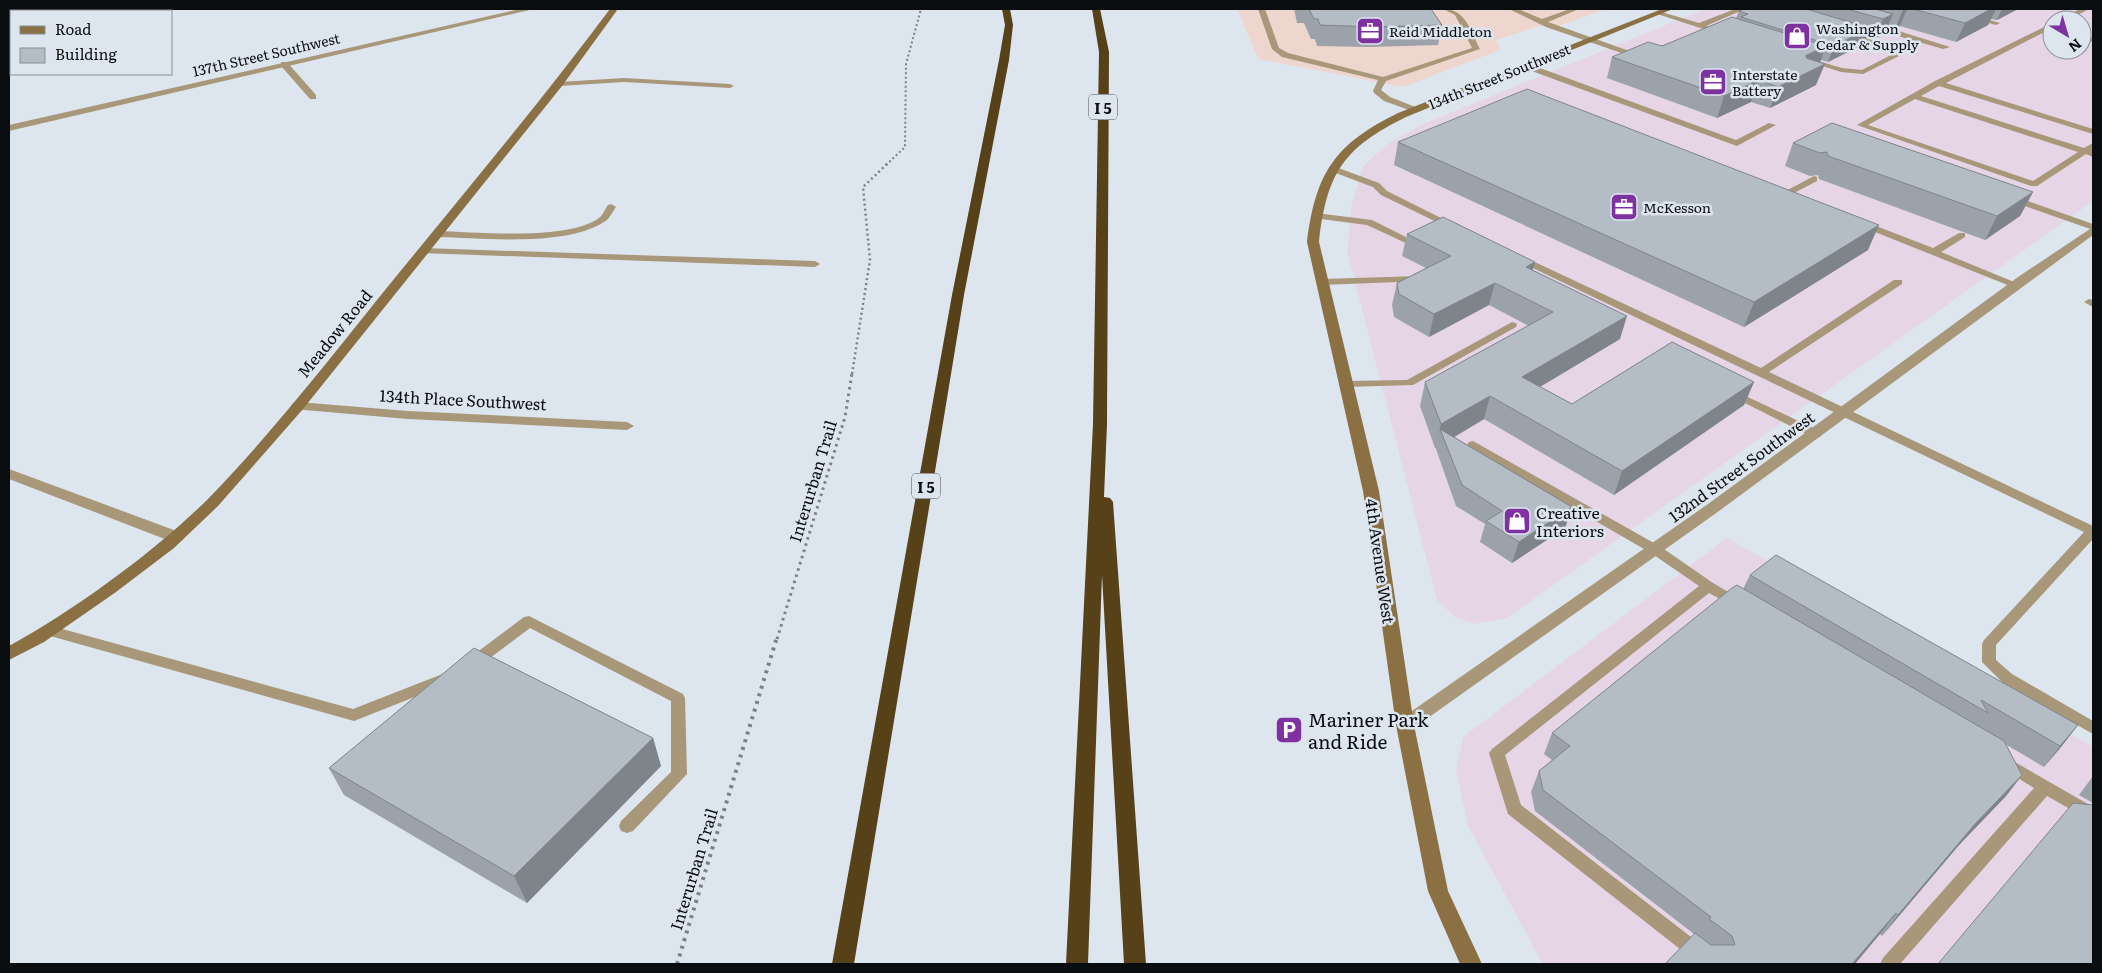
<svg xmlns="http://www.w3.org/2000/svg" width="2102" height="973" font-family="Literata,serif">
  <rect width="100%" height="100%" fill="#dde6ef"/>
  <path fill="#eed5ce" d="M1237 9H1606L1553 28 1543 25 1496 40 1500 50 1403 87 1258 59Z"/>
  <g fill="#e6d5e6" fill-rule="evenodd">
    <path d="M1705 9H2093V201L1507 618 1475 624 1455 617 1437 600 1347 251 1352 204 1362 168 1386 145 1423 124ZM2052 20H2082V50H2052Z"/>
    <path d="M1727 538 2093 747V964H1543L1468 826 1456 770 1463 737Z"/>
  </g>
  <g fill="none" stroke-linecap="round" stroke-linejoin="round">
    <path stroke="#7b8187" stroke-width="2" stroke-dasharray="2 2.5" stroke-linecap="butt" d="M886 165 905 147 906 64 921 9"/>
    <path stroke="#7b8187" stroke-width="2.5" stroke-dasharray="2 3" stroke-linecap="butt" d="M852 374 870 260 863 187 887 164"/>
    <path stroke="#7b8187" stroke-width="3" stroke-dasharray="2.5 4" stroke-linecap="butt" d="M777 639 845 417 852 373"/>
    <path stroke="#7b8187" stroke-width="4" stroke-dasharray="3 5" stroke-linecap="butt" d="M677 964 777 637"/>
    <g fill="#a89778" fill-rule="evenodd">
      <path d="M1258 9H1265L1279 48 1288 53 1383 77 1472 48 1455 15 1443 9C1466 9 1470 30 1480 49L1386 81 1381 90 1390 97 1418 108 1419 110 1415 112 1384 101 1374 93 1373 91 1378 80 1282 57 1272 49Z"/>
      <path d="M1509 9H1518L1542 19 1570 9H1579L1548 22 1646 57 1639 59 1546 27Z"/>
      <path d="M1735 9H1745L1706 26 1725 31V35H1722L1654 13 1658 11 1699 23Z"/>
      <path d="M1939 9H1950L2000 23 1996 25Z"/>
      <path d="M2080 9H2089L2068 20H2058Z"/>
      <path d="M1867 23H1873L1950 47 1943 49 1867 27Z"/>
      <path d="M2052 23V28L1946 83 2093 129V134L1939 86 1921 96 2084 148 2093 143V157L2086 154 2037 186H2031L1857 125 1935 81ZM1915 99 2078 152 2033 181 1868 125Z"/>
      <path d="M1846 33 1892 45 1899 56 1863 74 1841 72 1804 60 1808 58 1842 68 1862 70 1891 55 1886 49 1846 37Z"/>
      <path d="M2082 35 2093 38V42L2082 39Z"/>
      <path d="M281 62H287L316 95V99H310L281 66Z"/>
      <path d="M1523 64H1529L1736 140 1769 123 1776 125 1737 146 1523 68Z"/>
      <path d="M624 78 730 84 734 86 730 88 624 82 559 86 555 84 559 82Z"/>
      <path d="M1333 166 1379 183 1387 191 1457 226 1452 229 1449 228 1381 195 1373 187 1330 171V167Z"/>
      <path d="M1814 176 1817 177V181L1794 193 1801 196V200H1795L1782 193Z"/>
      <path d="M2011 195 2093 224V230L2008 200 2006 198Z"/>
      <path d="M611 204 616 207C612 212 610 219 604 222 565 247 483 238 437 237L432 234 437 231C476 232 567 241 599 218 603 215 605 209 608 205Z"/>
      <path d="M1316 213 1372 220 1416 242 1411 245 1408 244 1367 225 1313 218V214Z"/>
      <path d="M1863 221 1933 248 1959 233H1965V237L1941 252 2019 284 2018 286H2010L1860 226 1858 224Z"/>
      <path d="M423 248 815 261 820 264 815 267 420 253V249Z"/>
      <path d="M1520 255 1761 368 1894 280H1902V284L1769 372 2093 526V539L1996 645V660L2012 674 2093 721V734L2002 682 1982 662V644L1984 640 2084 532 1516 260 1515 258Z"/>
      <path d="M1419 276 1424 279 1423 281 1322 285 1317 282 1322 279Z"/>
      <path d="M2089 299 2093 300V307L2084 302Z"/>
      <path d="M1512 322 1516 323 1517 325 1516 327 1413 385 1346 387 1340 384 1346 381 1407 380Z"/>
      <path d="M1733 390 1820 431 1822 434 1820 437H1812L1729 395 1727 393 1729 391Z"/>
      <path d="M1473 441 1661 547 1713 583 1742 600 1744 603 1742 606 1737 608 1709 593 1505 755 1521 805 1718 958 1721 964H1699L1508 814 1489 753 1492 749 1699 586 1651 553 1469 448 1467 445 1469 442Z"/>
      <path d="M529 616 683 694 685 698 687 774 633 831 627 833 621 831 619 826 621 821 671 772V701L530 628 478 667 473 668 468 667 466 663 468 659 524 617Z"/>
      <path d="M48 625 353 709 445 673 450 675 452 679 450 683 354 721 43 634 41 630 43 626Z"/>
      <path d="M2006 757 2093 807V822L2047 796 1900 964H1880L1883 958 2034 788 2000 767 1998 763 2000 759Z"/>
    </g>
    <g fill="#a89778" fill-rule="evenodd">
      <path d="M520 9H534L9 131V125Z"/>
      <path d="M2093 227V235L1719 511 1411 730 1405 732 1399 730 1396 725 1399 720 1708 504 2018 277Z"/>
      <path d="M298 402 408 411 627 422 634 426 627 430 408 419 293 409 291 406 293 403Z"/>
      <path d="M9 469 182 533 184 537 182 541H170L9 479Z"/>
    </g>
    <g fill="#8a7042" fill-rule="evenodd">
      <path d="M610 9H618L562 86 303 409 218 506 174 548 116 592 44 642 9 660V646C76 609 153 553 208 499 275 430 334 353 394 279 467 190 541 101 610 9Z"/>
      <path d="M1662 9H1673L1406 117C1343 148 1327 173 1319 242L1379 491 1414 725 1448 891 1482 964H1460L1428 891 1396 725 1363 491 1307 242C1316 172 1335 144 1398 113Z"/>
    </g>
    <g fill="#564119" fill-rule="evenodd">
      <path d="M1002 9H1010L1013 25 1009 60 964 295 854 964H832L952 295 999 60 1005 25Z"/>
      <path d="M1092 9H1100L1109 52 1107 424 1104 497 1110 498 1113 502 1146 964H1124L1102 575 1088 964H1066L1093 424 1099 52Z"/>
    </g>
  </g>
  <g fill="#9ba2a9">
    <path d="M1294 9H1431L1442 25 1438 45 1369 47 1317 46 1315 39H1311L1304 23H1297Z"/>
    <path d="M1744 9H2018L1997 20 1991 19 1988 25 1956 42 1900 26 1895 29 1888 27 1885 33 1876 38 1867 36 1864 44 1828 62 1821 60 1820 63 1816 85 1770 108 1751 102 1717 118 1607 78 1612 57 1662 46 1736 18 1739 11Z"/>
    <path d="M1398 142 1868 250 1744 327 1394 165Z"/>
    <path d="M1793 143 2033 192 2020 216 1985 240 1819 179 1818 175 1810 176 1785 166Z"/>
    <path d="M1407 234 1533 270 1620 339 1540 387 1572 404 1754 382 1744 405 1614 495 1484 419 1454 437 1572 507 1565 528 1512 563 1480 542 1485 524 1456 506 1436 449V448H1435L1420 406 1425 382 1529 326 1489 305 1429 337 1394 317 1392 305 1397 283 1426 268 1402 256Z"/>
    <path d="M1750 575 2078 725 2061 747 2044 767 2005 744 2022 775 2006 796 1959 845 1882 936 1880 934 1665 964 1694 934 1535 811 1531 792 1539 771 1552 760 1544 754 1552 733 1743 589Z"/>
    <path d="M653 738 661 766 527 903 344 795 329 768Z"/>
    <path d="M2093 776V803L2079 795Z"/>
  </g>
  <g fill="#7e848a">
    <path d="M1905 9H1907L1900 26 1895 29 1903 10Z"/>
    <path d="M1991 9H1996L1988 25 1956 42 1965 23Z"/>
    <path d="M2002 9H2018L1997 20Z"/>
    <path d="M1893 14 1885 33 1876 38 1883 19Z"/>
    <path d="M1870 28 1864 44 1828 62 1834 46Z"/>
    <path d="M1826 46 1818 67 1825 64 1816 85 1770 108 1778 87 1805 56Z"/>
    <path d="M1759 80 1751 102 1717 118 1724 96Z"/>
    <path d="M2033 192 2020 216 1985 240 1997 216Z"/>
    <path d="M1879 225 1868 250 1744 327 1754 302Z"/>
    <path d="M1535 262 1529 284 1526 267Z"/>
    <path d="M1495 283 1489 305 1429 337 1434 314Z"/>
    <path d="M1627 316 1620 339 1516 401 1522 377Z"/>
    <path d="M1754 382 1744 405 1614 495 1622 471Z"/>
    <path d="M1490 396 1484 419 1446 442 1440 429 1435 448 1441 424Z"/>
    <path d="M1572 507 1565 528 1512 563 1519 542Z"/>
    <path d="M2078 725 2061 747 2044 767 2060 746Z"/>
    <path d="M653 738 661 766 527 903 514 876Z"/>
    <path d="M2022 775 2006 796 1959 845 1882 936 1898 915 1975 824Z"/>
    <path d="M1896 913 1880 934 1855 964H1852Z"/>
  </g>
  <g fill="#b4bcc5" stroke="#7e848a">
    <path d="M1309 9H1431L1442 25 1372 27 1320 25 1318 19H1314Z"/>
    <path d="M1744 9H1806L1870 28 1834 46 1741 17 1748 14 1739 11Z"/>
    <path d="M1847 9H1875L1893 14 1883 19Z"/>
    <path d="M1913 9H1991L1965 23Z"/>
    <path d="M1732 17 1826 46 1805 56 1808 57 1806 58 1825 64 1778 87 1759 80 1724 96 1612 57 1648 42 1662 46Z"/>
    <path d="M1527 89 1879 225 1754 302 1398 142Z"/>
    <path d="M1832 123 2033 192 1997 216 1828 156 1827 152 1820 153 1793 143Z"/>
    <path d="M1443 217 1535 262 1526 267 1627 316 1522 377 1572 404 1672 342 1754 382 1622 471 1490 396 1441 424 1425 382 1553 312 1495 283 1434 314 1399 294 1397 283 1451 256 1407 234Z"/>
    <path d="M1440 429 1572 507 1519 542 1486 521 1502 511 1462 485Z"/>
    <path d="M1776 555 2078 725 2060 746 1981 700 1988 713 1750 575Z"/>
    <path d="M1737 585 2004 741 2022 775 1975 824 1898 915 1896 913 1852 964H1665L1695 933 1711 945H1735L1732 936 1709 919 1711 917 1543 790 1539 771 1570 746 1552 733 1732 588Z"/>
    <path d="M474 648 653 738 514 876 329 768Z"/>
    <path d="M2073 803 2093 805V964H1938Z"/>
  </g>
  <defs>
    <g id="office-square" transform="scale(1.4375)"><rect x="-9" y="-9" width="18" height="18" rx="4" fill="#7f31a1" stroke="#dde6ef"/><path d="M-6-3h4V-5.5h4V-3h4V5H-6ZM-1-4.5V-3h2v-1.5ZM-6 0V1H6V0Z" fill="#fff"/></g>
    <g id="shop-square" transform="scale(1.4375)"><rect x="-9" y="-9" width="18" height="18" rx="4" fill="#7f31a1" stroke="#dde6ef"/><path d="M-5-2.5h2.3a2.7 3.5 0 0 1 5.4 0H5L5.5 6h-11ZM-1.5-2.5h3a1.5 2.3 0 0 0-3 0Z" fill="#fff"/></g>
    <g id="parking-square" transform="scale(1.4375)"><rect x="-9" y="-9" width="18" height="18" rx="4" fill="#7f31a1" stroke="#dde6ef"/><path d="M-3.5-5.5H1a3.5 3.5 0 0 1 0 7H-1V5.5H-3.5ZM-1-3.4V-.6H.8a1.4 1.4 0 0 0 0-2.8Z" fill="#fff"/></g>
  </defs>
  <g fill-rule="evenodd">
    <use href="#office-square" x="1370" y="31"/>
    <use href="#shop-square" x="1797" y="36"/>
    <use href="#office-square" x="1713" y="82"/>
    <use href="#office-square" x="1624" y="207"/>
    <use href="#shop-square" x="1517" y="521"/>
    <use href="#parking-square" x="1289" y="730"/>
  </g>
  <g text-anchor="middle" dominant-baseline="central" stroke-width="5" stroke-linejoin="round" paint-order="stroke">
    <g font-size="14" fill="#0a0d10" stroke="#dde6ef" text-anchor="start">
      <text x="1816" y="28">Washington<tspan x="1816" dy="16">Cedar &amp; Supply</tspan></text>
      <text x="1389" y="31">Reid Middleton</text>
      <text x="1732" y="74">Interstate<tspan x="1732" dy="16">Battery</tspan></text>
      <text x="1643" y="207">McKesson</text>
    </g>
    <g font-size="14" fill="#0a0d10" stroke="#dde6ef">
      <text transform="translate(266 54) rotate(-13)">137th Street Southwest</text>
      <text transform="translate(1499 76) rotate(-22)">134th Street Southwest</text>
    </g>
    <g fill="#dde6ef" stroke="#494e53" stroke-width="1">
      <rect x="1089" y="94.5" width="28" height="25" rx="4"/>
      <rect x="912" y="473.5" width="28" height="25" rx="4"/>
    </g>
    <g font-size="15" font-weight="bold" fill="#0a0d10">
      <text x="1103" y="107">I 5</text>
      <text x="926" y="486">I 5</text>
    </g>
    <g font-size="16" fill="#0a0d10" stroke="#dde6ef">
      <text transform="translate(334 333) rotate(-51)">Meadow Road</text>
      <text transform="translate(463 399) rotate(3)">134th Place Southwest</text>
      <text transform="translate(1741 466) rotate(-36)">132nd Street Southwest</text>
      <text transform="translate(812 481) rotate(-73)">Interurban Trail</text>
      <text transform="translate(1381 561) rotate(82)">4th Avenue West</text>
      <text transform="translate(693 869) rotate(-73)">Interurban Trail</text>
    </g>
    <g font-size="16" fill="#0a0d10" stroke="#dde6ef" text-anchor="start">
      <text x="1536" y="512">Creative<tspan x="1536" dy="18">Interiors</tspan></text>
    </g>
    <g font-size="19" fill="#0a0d10" stroke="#dde6ef" text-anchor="start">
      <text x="1308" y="719">Mariner Park<tspan x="1308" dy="22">and Ride</tspan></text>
    </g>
  </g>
  <rect width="2102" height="973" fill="none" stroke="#0a0d10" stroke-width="20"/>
  <rect x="10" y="10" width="162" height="65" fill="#dde6ef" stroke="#898f96"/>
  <rect x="20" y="26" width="25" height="8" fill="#8a7042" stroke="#898f96"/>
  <text x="55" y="35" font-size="15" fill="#0a0d10">Road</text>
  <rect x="20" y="48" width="25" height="15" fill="#b4bcc5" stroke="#898f96"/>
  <text x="55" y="60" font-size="15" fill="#0a0d10">Building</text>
  <g transform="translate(2067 35) rotate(142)"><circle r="24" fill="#dde6ef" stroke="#898f96"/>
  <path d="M0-4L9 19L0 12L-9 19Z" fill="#7f31a1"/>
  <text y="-8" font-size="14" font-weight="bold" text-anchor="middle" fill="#0a0d10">N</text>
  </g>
</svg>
